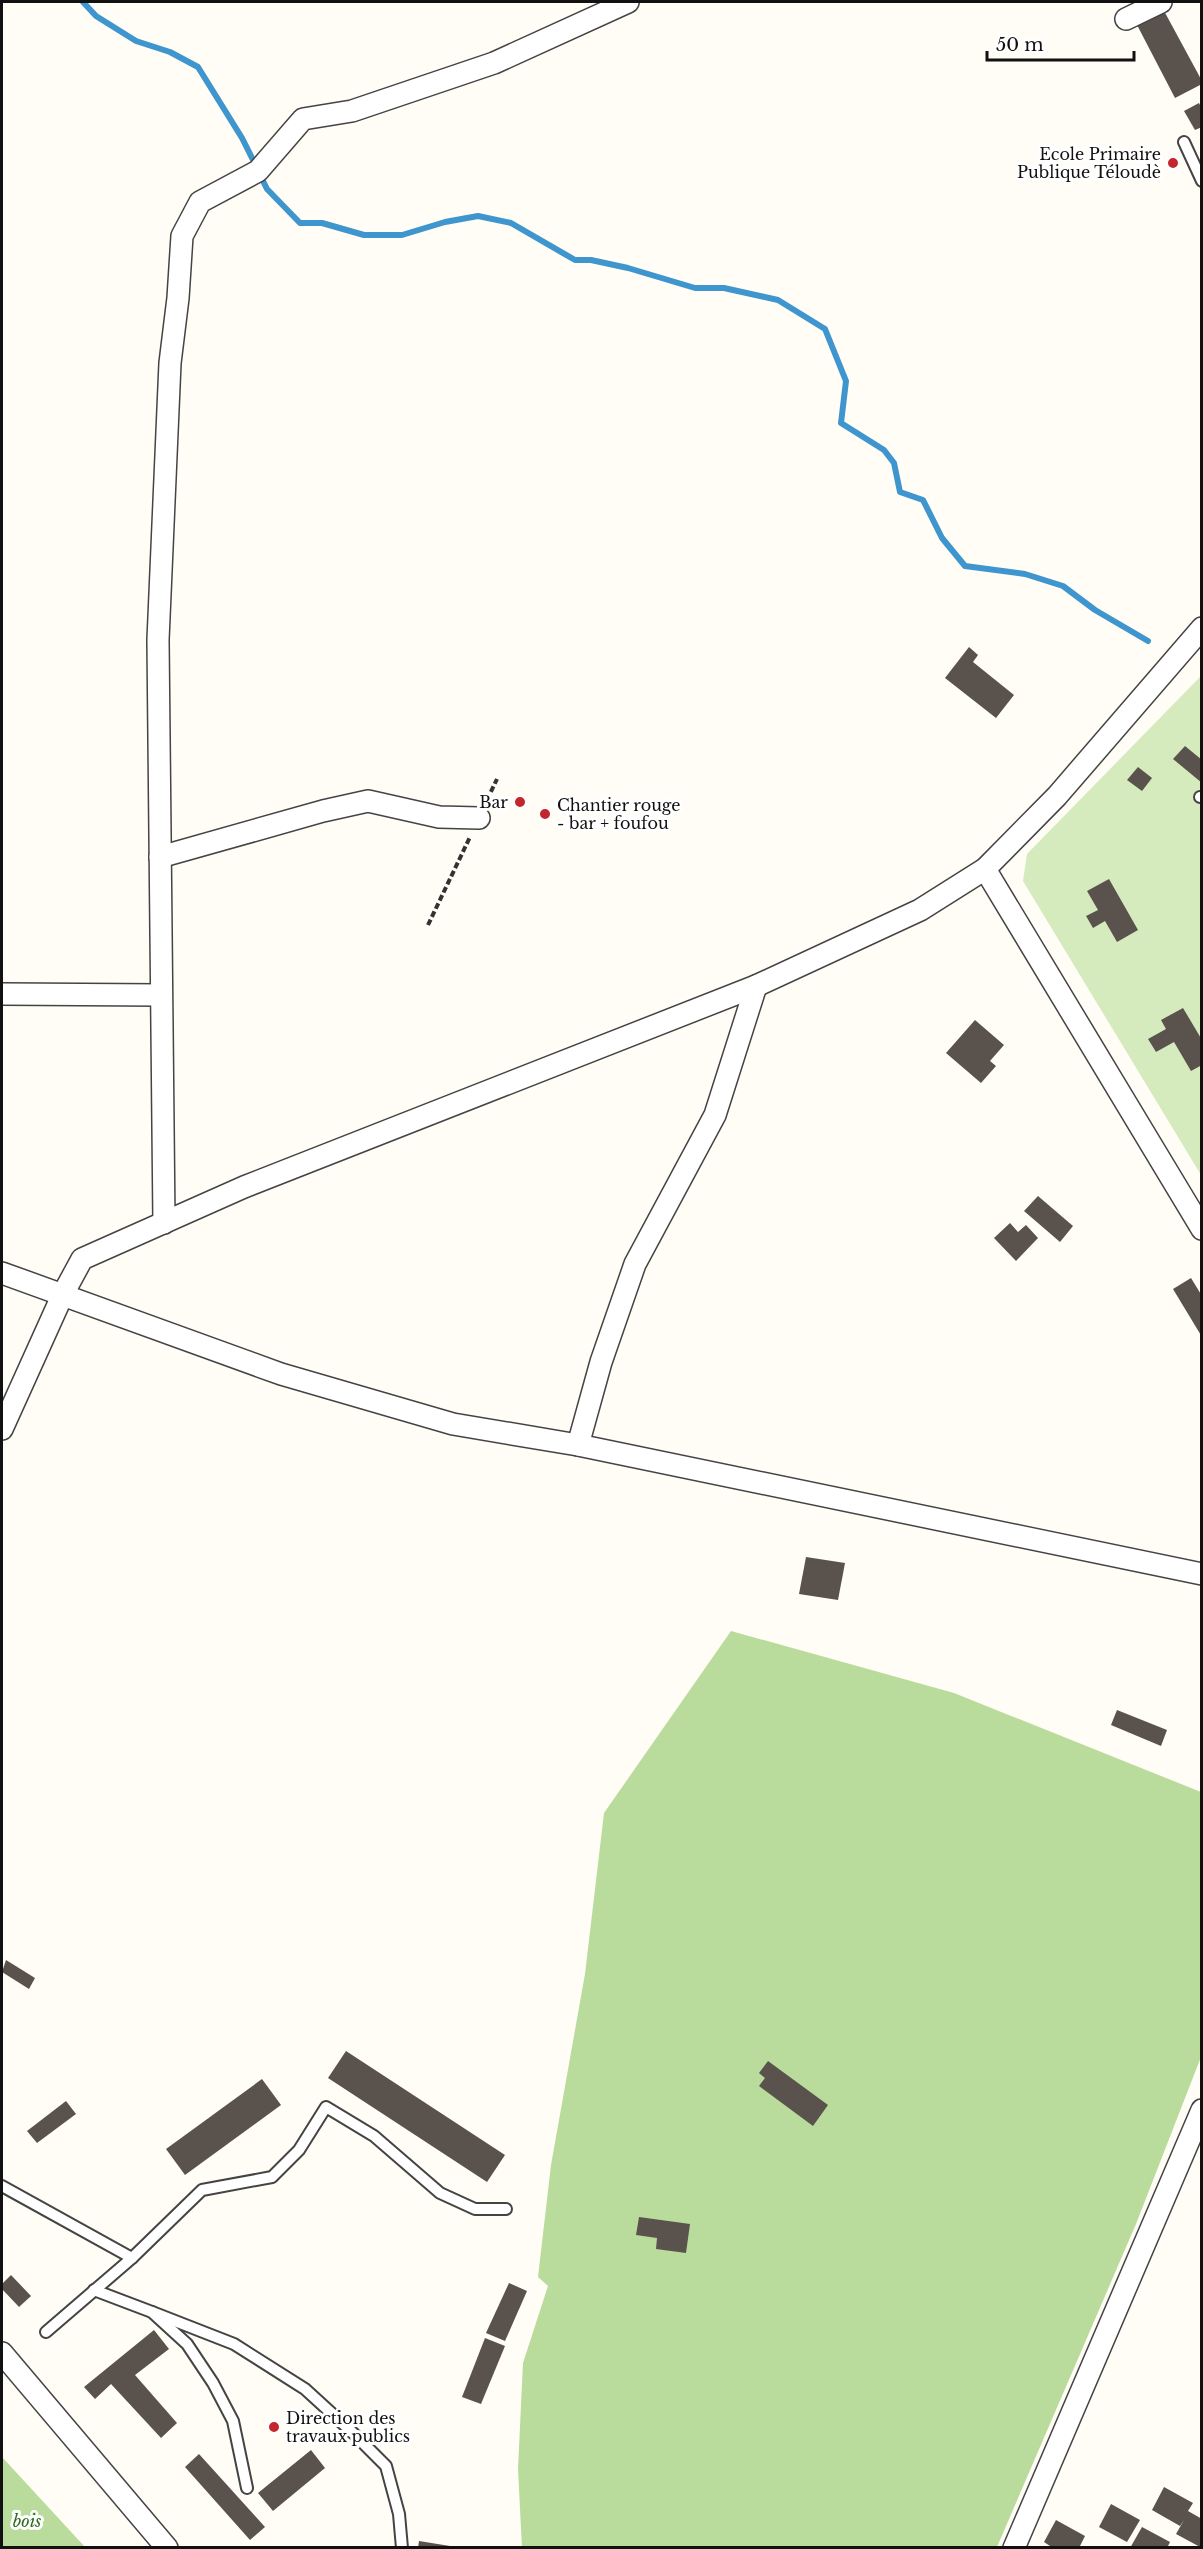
<svg xmlns="http://www.w3.org/2000/svg" width="1203" height="2549" font-family="'Libre Baskerville',serif">
  <rect width="100%" height="100%" fill="#fffdf5"/>
  <path fill="#d5ebbd" d="M1201 676V1175L1023 881 1027 854Z"/>
  <g fill="#b9dc9c">
    <path d="M731 1631 954 1693 1201 1792V2057L1136 2224 997 2547 522 2548 518 2469 523 2363 548 2286 538 2277 551 2165 585 1974 604 1813Z"/>
    <path d="M2 2457 85 2547H2Z"/>
  </g>
  <g fill="none" stroke-linecap="round" stroke-linejoin="round">
    <g stroke="#3f96cf" stroke-width="6">
      <path d="M83 2 96 16 136 41 170 52 198 67 242 138 256 166"/>
      <path d="M260 175 267 189 300 223H322L364 235H402L445 222 478 216 511 223 575 260H591L628 268 695 288H724L778 300 825 329 846 381 841 423 884 450 894 463 900 492 923 500 942 538 965 566 1025 574 1063 586 1095 610 1148 641"/>
    </g>
  </g>
  <g fill="#5a524d">
    <path d="M1163 9 1202 81V84L1175 98 1136 23Z"/>
    <path d="M1199 103 1202 109V127L1195 130 1184 111Z"/>
    <path d="M969 647 978 655 973 662 1014 695 996 718 945 678Z"/>
    <path d="M1185 746 1202 760V783L1173 759Z"/>
    <path d="M1138 767 1152 778 1142 791 1127 780Z"/>
    <path d="M1109 879 1138 930 1117 942 1105 921 1093 928 1086 916 1098 910 1087 891Z"/>
    <path d="M1183 1008 1202 1040V1065L1191 1071 1174 1042 1156 1052 1148 1039 1166 1029 1161 1020Z"/>
    <path d="M975 1020 1004 1045 990 1061 996 1066 981 1083 946 1053Z"/>
    <path d="M1038 1196 1073 1226 1060 1242 1024 1211Z"/>
    <path d="M1010 1223 1018 1232 1026 1225 1038 1238 1016 1261 994 1238Z"/>
    <path d="M1191 1278 1202 1296V1337L1173 1289Z"/>
    <path d="M806 1557 845 1563 838 1600 799 1594Z"/>
    <path d="M1117 1710 1167 1730 1161 1746 1111 1725Z"/>
    <path d="M6 1960 35 1978 29 1989 2 1972Z"/>
    <path d="M346 2051 505 2155 487 2182 328 2078Z"/>
    <path d="M768 2061 828 2105 813 2126 759 2086 765 2078 759 2073Z"/>
    <path d="M262 2079 281 2105 185 2175 166 2149Z"/>
    <path d="M66 2101 76 2114 37 2143 27 2131Z"/>
    <path d="M639 2217 690 2224 686 2253 656 2249 657 2238 636 2235Z"/>
    <path d="M11 2275 31 2296 19 2307 2 2289V2284Z"/>
    <path d="M509 2283 527 2291 505 2341 486 2333Z"/>
    <path d="M154 2330 169 2349 135 2375 177 2423 161 2438 111 2384 95 2399 84 2387Z"/>
    <path d="M485 2338 505 2346 481 2404 462 2397Z"/>
    <path d="M311 2450 325 2468 273 2511 258 2493Z"/>
    <path d="M199 2454 265 2527 250 2540 185 2467Z"/>
    <path d="M1164 2487 1193 2503 1188 2511 1202 2519V2548L1176 2534 1184 2520 1180 2526 1152 2510Z"/>
    <path d="M1111 2504 1140 2520 1127 2542 1099 2527Z"/>
    <path d="M1056 2520 1085 2536 1079 2548H1053L1044 2542Z"/>
    <path d="M1142 2527 1170 2542 1167 2548H1130Z"/>
    <path d="M419 2541 450 2546V2548H418Z"/>
  </g>
  <g fill="none" stroke-linecap="round" stroke-linejoin="round">
    <g stroke="#444" stroke-width="14">
      <g id="service">
        <path d="M1184 142 1202 181"/>
        <path d="M1200 797H1202"/>
        <path d="M2 2186 132 2258 46 2332"/>
        <path d="M132 2258 202 2190 272 2177 299 2150 326 2107 374 2136 440 2193 475 2209H506"/>
        <path d="M94 2290 152 2312 187 2344 213 2383 233 2421 247 2488"/>
        <path d="M152 2312 234 2344 305 2389 351 2431 386 2466 399 2514 402 2548"/>
      </g>
    </g>
    <g stroke="#444" stroke-width="24">
      <g id="minor">
        <path d="M1126 19 1161 2"/>
        <path d="M160 857 323 811 368 801 439 817 479 818"/>
        <path d="M985 869 1202 1229"/>
        <path d="M2 994 161 995"/>
        <path d="M164 1223 158 640 170 363 178 298 182 236 200 202 258 171 303 119 352 111 494 63 628 2"/>
        <path d="M2 1273 281 1374 453 1424 578 1445 1202 1574"/>
        <path d="M2 1429 63 1294 82 1259 244 1187 756 986 920 910 985 869 1057 796 1202 628"/>
        <path d="M578 1445 601 1362 635 1264 715 1115 756 986"/>
        <path d="M2 2353 167 2548"/>
        <path d="M1014 2548 1202 2110"/>
      </g>
    </g>
    <g stroke="#333" stroke-width="4" stroke-dasharray="6 3" stroke-linecap="butt">
      <path d="M487 800 497 779"/>
      <path d="M428 925 470 837"/>
    </g>
    <use href="#service" stroke="#fff" stroke-width="10"/>
    <use href="#minor" stroke="#fff" stroke-width="21"/>
  </g>
  <g fill="#c4262e" stroke="#fff" stroke-width="2">
    <circle cx="1173" cy="163" r="6"/>
    <circle cx="520" cy="802" r="6"/>
    <circle cx="545" cy="814" r="6"/>
    <circle cx="274" cy="2427" r="6"/>
  </g>
  <g text-anchor="middle" dominant-baseline="central" stroke-width="6" stroke-linejoin="round" paint-order="stroke">
    <g font-size="16" fill="#111" stroke="#fff" text-anchor="end">
      <text x="1161" y="154">Ecole Primaire<tspan x="1161" dy="18">Publique Téloudè</tspan></text>
      <text x="508" y="802">Bar</text>
      <text x="557" y="805" text-anchor="start">Chantier rouge<tspan x="557" dy="18">- bar + foufou</tspan></text>
      <text x="286" y="2418" text-anchor="start">Direction des<tspan x="286" dy="18">travaux publics</tspan></text>
    </g>
    <g font-size="16" font-style="italic" fill="#2f6b1f" stroke="#fff">
      <text x="27" y="2521">bois</text>
    </g>
  </g>
  <rect width="1203" height="2549" fill="none" stroke="#111111" stroke-width="6"/>
  <path d="M987 51v9h147v-9" fill="none" stroke="#111111" stroke-width="3"/>
  <text x="996" y="51" font-size="18" fill="#111111" stroke="#ffffff" stroke-width="4.5" paint-order="stroke">50 m</text>
</svg>
